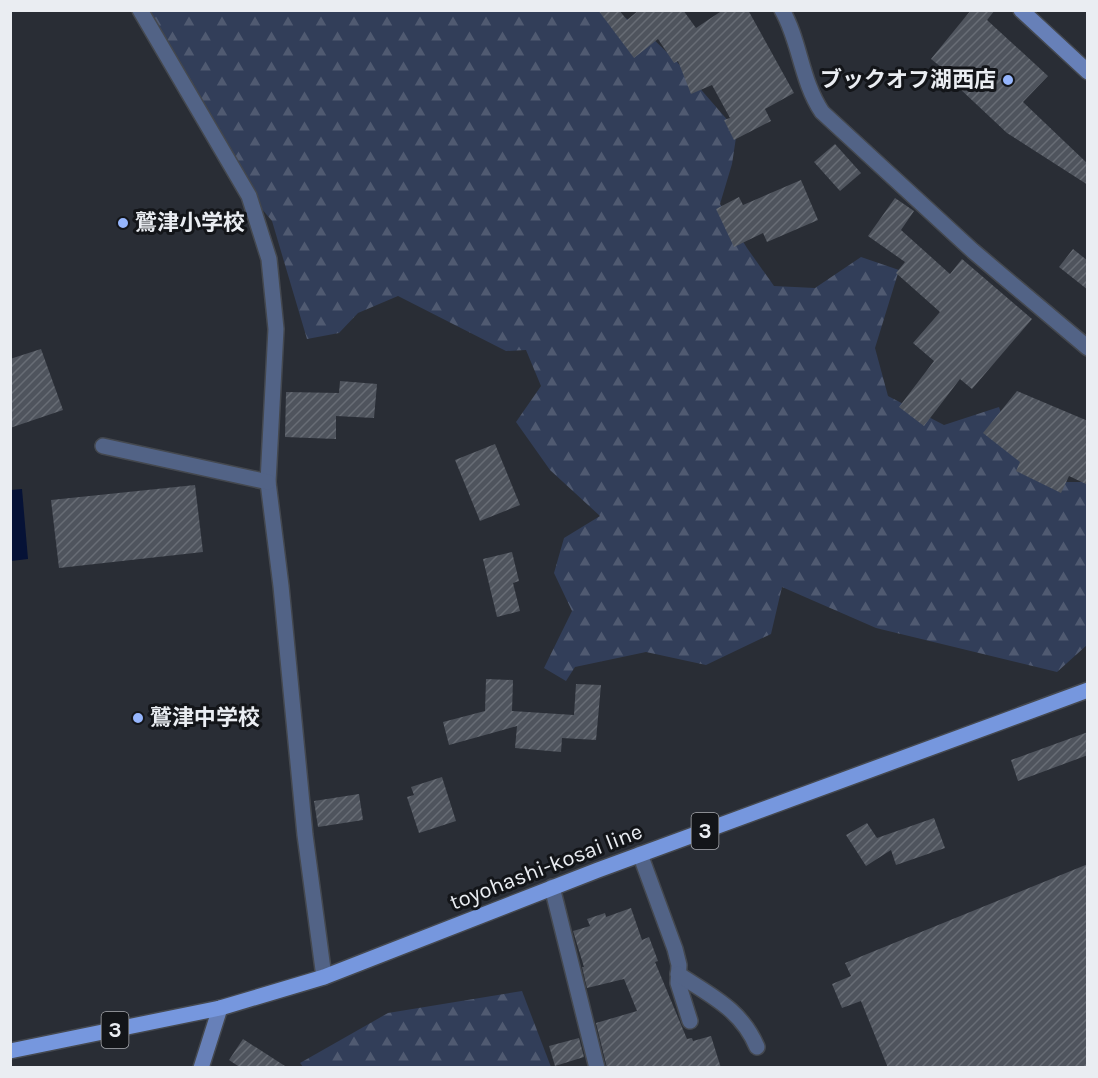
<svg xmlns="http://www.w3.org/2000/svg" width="1098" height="1078" font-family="Karla,'Noto Sans JP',sans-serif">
  <defs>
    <pattern id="forest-firs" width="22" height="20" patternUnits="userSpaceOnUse" patternTransform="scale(1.5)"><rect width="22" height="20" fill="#323e59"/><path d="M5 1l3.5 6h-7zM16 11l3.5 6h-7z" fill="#505a71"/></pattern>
    <pattern id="building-hatch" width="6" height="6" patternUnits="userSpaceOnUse" patternTransform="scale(1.5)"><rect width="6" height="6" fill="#4f545d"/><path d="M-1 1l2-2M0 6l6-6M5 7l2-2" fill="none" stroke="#686d75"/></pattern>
  </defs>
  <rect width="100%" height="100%" fill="#292d35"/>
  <g fill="url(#forest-firs)">
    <path d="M614 10 645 31 677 62 737 131 732 164 720 204 747 248 774 286 815 288 861 257 899 270 875 348 888 396 944 425 999 407 1015 454 1052 482H1087V645L1057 672 876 628 782 587 771 634 706 665 646 652 575 667 566 681 544 668 572 611 554 573 564 538 600 516 550 470 516 422 541 386 526 350 506 351 398 296 358 313 339 333 307 339 272 221 244 188 140 11Z"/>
    <path d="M522 991 551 1067 304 1068 300 1063 388 1013Z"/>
  </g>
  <path fill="#061236" d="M22 489 28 559 11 561V490Z"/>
  <g fill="url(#building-hatch)">
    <path d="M598 10H619L627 20 639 10H683L696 28 723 10H748L794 93 765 109 771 121 734 140 724 120 730 118 712 85 691 94 678 61 674 63 658 39 634 58Z"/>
    <path d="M971 10H995L987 20 1048 76 1023 102 1088 164V185L1007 133 958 87 961 83 931 59Z"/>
    <path d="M835 144 861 173 840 191 814 162Z"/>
    <path d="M801 180 818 220 767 242 763 233 734 247 716 209 739 197 743 205Z"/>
    <path d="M895 198 914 211 901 230 950 274 962 259 1032 319 972 389 960 379 924 426 899 407 934 361 913 343 940 312 896 273 905 262 868 236Z"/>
    <path d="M1073 249 1088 261V290L1059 267Z"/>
    <path d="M41 349 63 410 10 428V359Z"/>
    <path d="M340 381 377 384 374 418 336 416V439L285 437 286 392 339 393Z"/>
    <path d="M1017 391 1088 421V485L1069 476 1061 493 1016 471 1020 462 983 433Z"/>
    <path d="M495 444 520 505 480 521 455 460Z"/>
    <path d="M195 485 203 552 59 568 51 500Z"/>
    <path d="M512 552 519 581 513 583 520 611 497 617 483 559Z"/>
    <path d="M486 679 513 680 512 711 574 715 576 684 601 685 596 740 562 738 561 752 515 748 517 726 449 745 443 722 485 711Z"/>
    <path d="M1088 732V755L1018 781 1011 760Z"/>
    <path d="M442 777 456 821 419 833 407 797 414 795 411 787Z"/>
    <path d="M359 794 363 820 318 827 314 801Z"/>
    <path d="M934 818 945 848 896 865 891 850 866 866 846 835 867 823 877 838Z"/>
    <path d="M1088 864V1068H888L861 1001 842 1008 832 984 851 976 845 963Z"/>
    <path d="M631 908 642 940 649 937 658 961 655 962 687 1039 692 1038 693 1041 711 1036 721 1068H607L596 1023 637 1011 624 979 587 988 582 967H584L573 931 590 926 587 919 605 913 606 917Z"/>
    <path d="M579 1038 584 1057 555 1066 549 1046Z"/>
    <path d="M243 1039 288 1068H241L229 1060Z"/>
  </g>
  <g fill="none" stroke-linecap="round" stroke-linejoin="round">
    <g stroke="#44484f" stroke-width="18">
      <g id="street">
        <path d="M140 10 249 196 269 259 276 329 268 482 281 586 305 835 324 977"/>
        <path d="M782 10C800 41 801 81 822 112L973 251 1088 348"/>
        <path d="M103 446 268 482"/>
        <path d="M640 854 675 949 679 965 678 983 690 1021"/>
        <path d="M552 887 597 1068"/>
        <path d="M678 974C711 996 741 1009 757 1047"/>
      </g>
    </g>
    <g stroke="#44484f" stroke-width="18">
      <g id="secondary">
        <path d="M1021 10 1088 72"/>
        <path d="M201 1068 220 1008"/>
      </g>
    </g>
    <g stroke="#44484f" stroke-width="18">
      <path id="primary" d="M10 1051 220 1008 324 977 598 870 1088 690"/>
    </g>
    <use href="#street" stroke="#526386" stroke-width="15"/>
    <use href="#secondary" stroke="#6780b8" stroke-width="15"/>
    <use href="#primary" stroke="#7697de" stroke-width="15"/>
  </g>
  <g fill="#96b6fd" stroke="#131519" stroke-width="2">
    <circle cx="1008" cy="80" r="6"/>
    <circle cx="123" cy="223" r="6"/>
    <circle cx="138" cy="718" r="6"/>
  </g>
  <g text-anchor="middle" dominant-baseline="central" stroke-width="6" stroke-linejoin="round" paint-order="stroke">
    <g fill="#131519" stroke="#aaacb1" stroke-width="1.5">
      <rect x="691.5" y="813" width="27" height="36" rx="4.5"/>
      <rect x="101.5" y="1012" width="27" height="36" rx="4.5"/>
    </g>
    <g font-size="21" font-weight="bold" fill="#eaedf2">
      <text x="705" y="831">3</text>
      <text x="115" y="1030">3</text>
    </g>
    <g font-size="22" font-weight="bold" fill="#eaedf2" stroke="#131519" text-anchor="start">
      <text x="996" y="80" text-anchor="end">ブックオフ湖西店</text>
      <text x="135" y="223">鷲津小学校</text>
      <text x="150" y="718">鷲津中学校</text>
    </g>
    <g font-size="22" fill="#eaedf2" stroke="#131519">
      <text transform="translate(546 867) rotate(-21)">toyohashi-kosai line</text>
    </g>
  </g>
  <rect width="1098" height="1078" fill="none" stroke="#eaedf2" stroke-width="24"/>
</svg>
